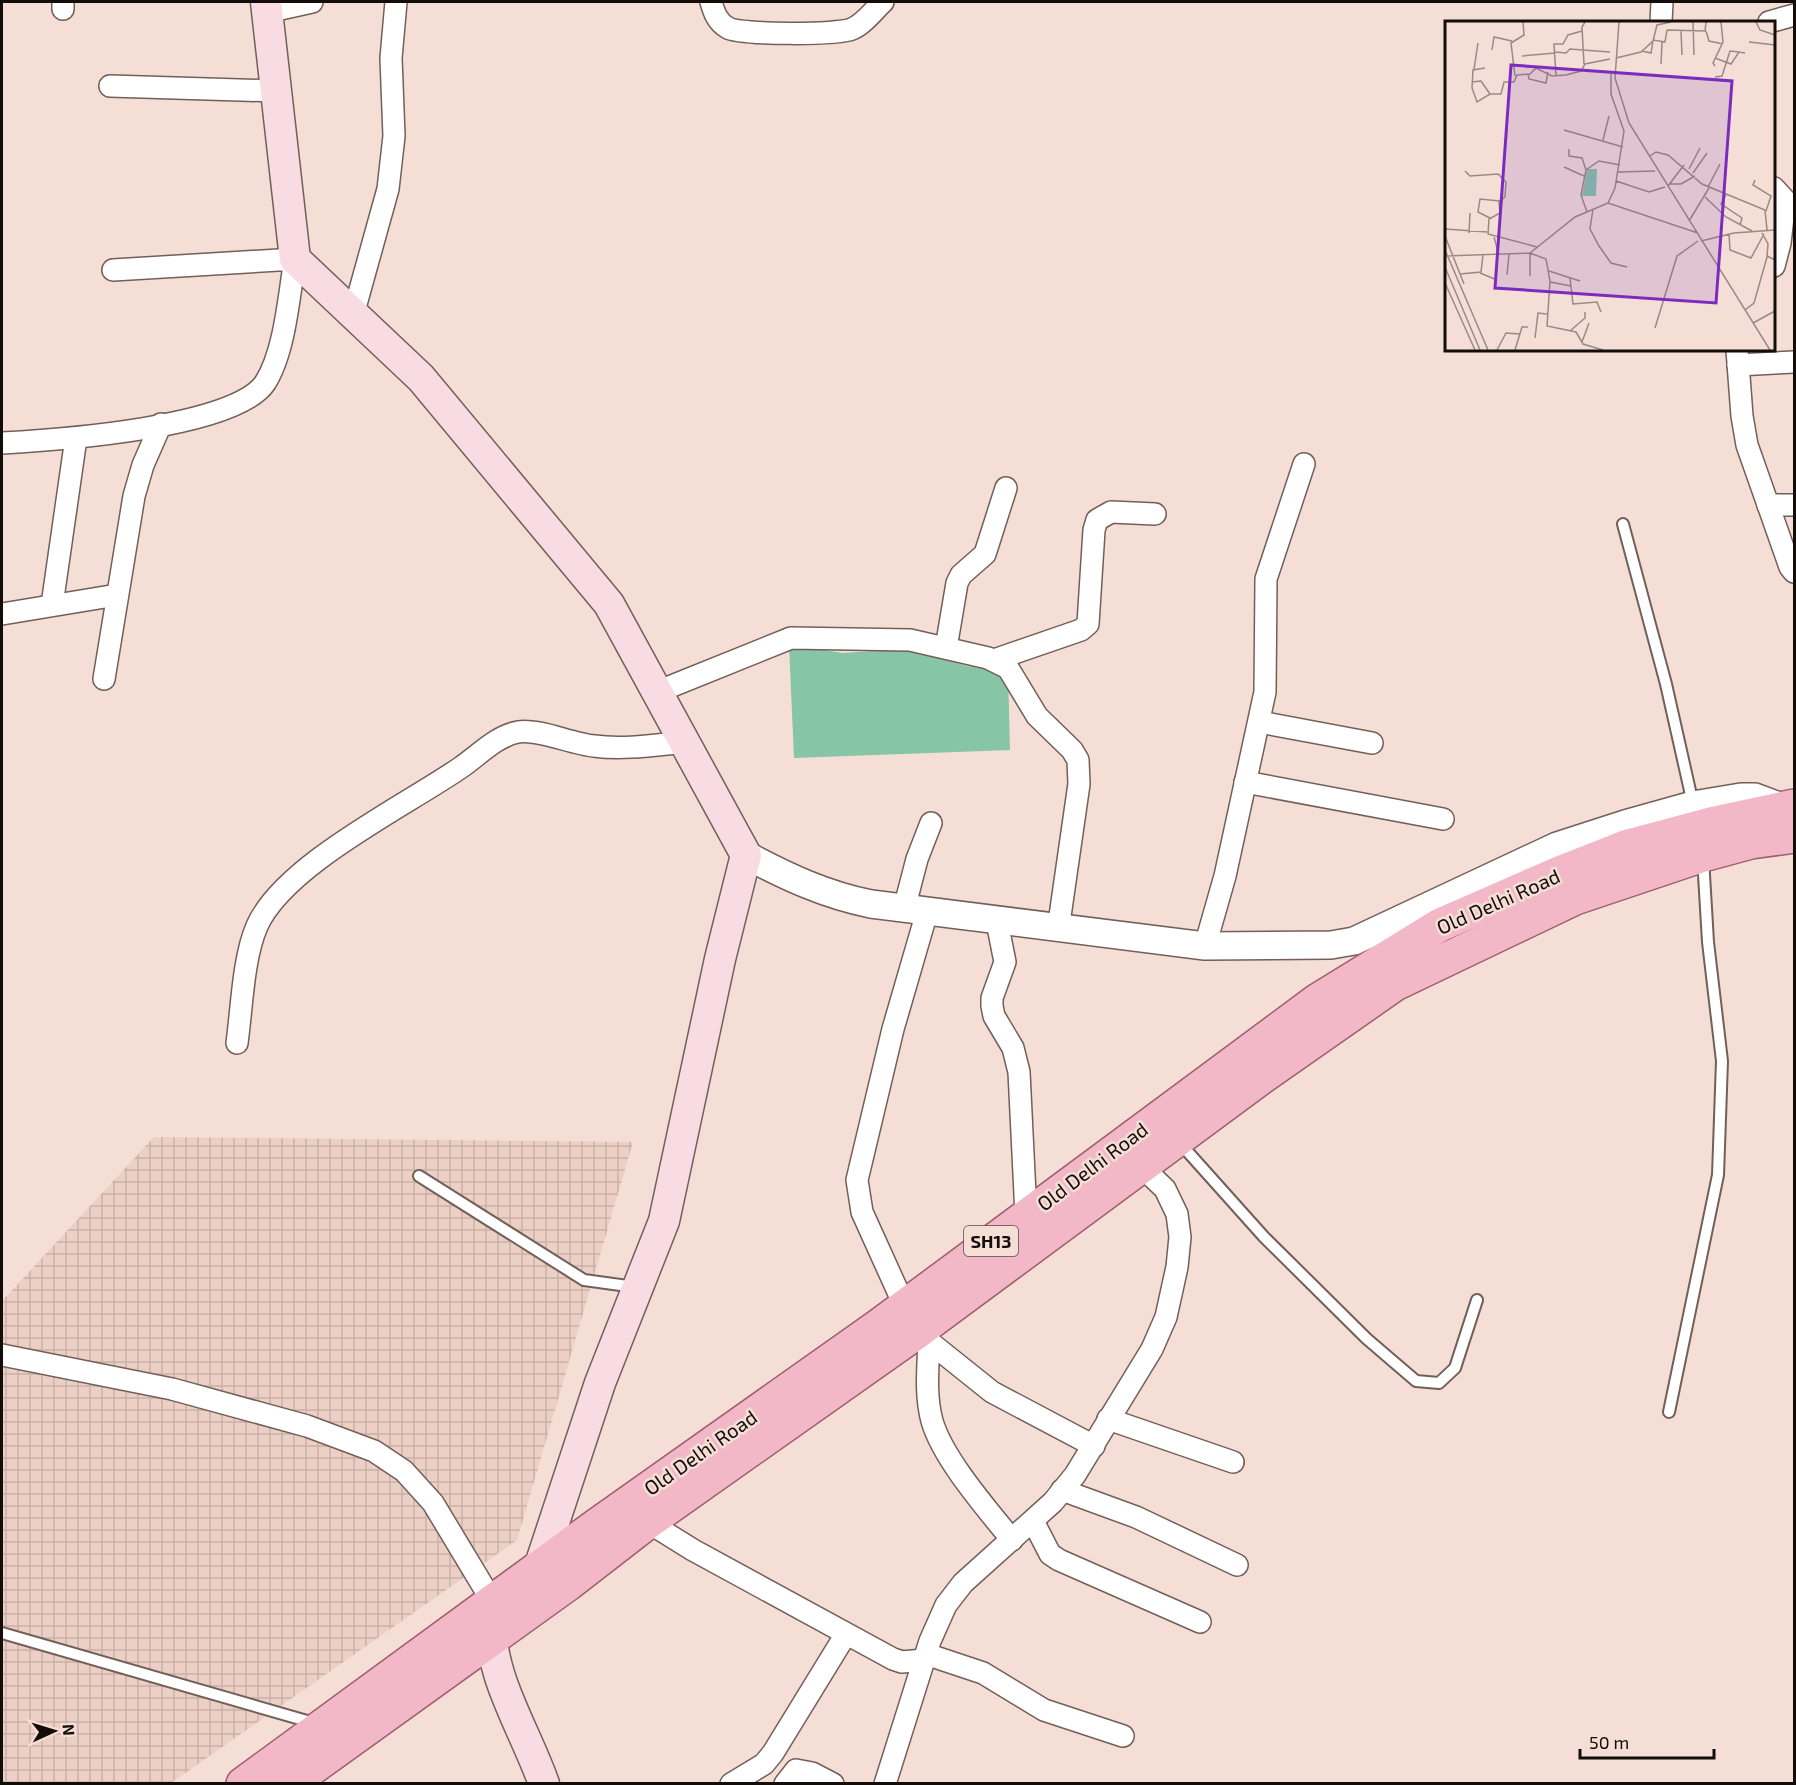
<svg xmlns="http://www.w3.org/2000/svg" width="1796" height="1785" font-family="'Exo 2',sans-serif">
  <defs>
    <pattern id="industrial-grid" width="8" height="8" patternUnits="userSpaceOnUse" patternTransform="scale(1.5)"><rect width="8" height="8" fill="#edd0c5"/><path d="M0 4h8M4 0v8" fill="none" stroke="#cab1a8"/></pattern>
  </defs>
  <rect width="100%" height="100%" fill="#f4ded6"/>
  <path fill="url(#industrial-grid)" d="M154 1137 633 1142 517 1540 171 1783H2V1301Z"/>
  <path fill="#86c5a6" d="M789 644 842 653 905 649 967 666 1008 672 1010 750 794 758Z"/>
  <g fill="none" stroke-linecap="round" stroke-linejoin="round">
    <g stroke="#725f58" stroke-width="14">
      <g id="service">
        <path d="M1623 524 1666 684 1693 804"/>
        <path d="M1179 1142 1264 1237 1367 1339 1416 1381 1439 1383 1455 1368 1477 1300"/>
        <path d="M419 1176 584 1280 635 1287"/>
        <path d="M1669 1412 1718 1175 1722 1061 1708 942 1703 858"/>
        <path d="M2 1633 314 1723"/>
      </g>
    </g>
    <g stroke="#725f58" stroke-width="24">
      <g id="minor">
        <path d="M711 2C714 12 717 22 728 28 741 35 838 35 852 29 864 24 874 10 883 2"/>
        <path d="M63 9V2"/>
        <path d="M267 12 312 2"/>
        <path d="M1661 22 1662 2"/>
        <path d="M1769 22 1794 15"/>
        <path d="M110 86 276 91"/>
        <path d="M1774 188 1785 200 1780 243 1774 266"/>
        <path d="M353 315 388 189 394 136 391 58 396 2"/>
        <path d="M1737 350 1742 416 1747 445 1790 567 1794 572"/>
        <path d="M1738 365 1794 362"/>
        <path d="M2 443C56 440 235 428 265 383 285 352 289 295 295 259L113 270"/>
        <path d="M1768 505H1794"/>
        <path d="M52 605 76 438"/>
        <path d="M2 614 117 595"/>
        <path d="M946 648 957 583 961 575 985 554 1006 488"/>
        <path d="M994 660 1081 630 1088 624 1094 530 1097 520 1111 512 1155 514"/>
        <path d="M104 679 134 496 143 465 161 424"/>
        <path d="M657 692 791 638 910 640 988 658 1008 668 1037 716 1072 750 1078 760 1079 784 1058 930"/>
        <path d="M1259 722 1372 743"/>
        <path d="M1245 782 1443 819"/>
        <path d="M904 909 917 859 931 823"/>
        <path d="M997 922 1005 962 992 998V1006L994 1016 1013 1048 1019 1072 1026 1215"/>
        <path d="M1205 946 1225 876 1265 692 1266 579 1304 464"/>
        <path d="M237 1043C242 1007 243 958 257 926 284 865 405 806 460 768 478 756 496 736 518 732 537 728 572 744 594 746 624 750 655 745 685 742"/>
        <path d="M905 1307 862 1212 857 1180 893 1029 927 912"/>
        <path d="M922 1336 992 1392 1094 1446"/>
        <path d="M929 1342C928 1368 925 1395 932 1421 943 1459 987 1509 1012 1540"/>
        <path d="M2 1355 172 1389 307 1426 374 1451 404 1471 433 1503 492 1601"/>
        <path d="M1108 1419 1233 1462"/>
        <path d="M1062 1490 1136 1517 1237 1565"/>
        <path d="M1033 1521 1050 1554 1059 1560 1200 1622"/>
        <path d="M648 1522 693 1550 893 1659 902 1662 924 1660"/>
        <path d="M926 1654 983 1673 1044 1710 1123 1736"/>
        <path d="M731 1784 764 1764 773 1753 846 1634"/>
        <path d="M785 1784 796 1770 812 1773 833 1784"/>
        <path d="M885 1784 930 1641 946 1605 963 1583 1053 1502 1075 1475 1152 1349 1166 1317 1177 1267 1180 1237 1177 1214 1165 1189 1141 1166"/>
      </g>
    </g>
    <g stroke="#725f58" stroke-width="30">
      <path id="tertiary" d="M746 855C787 877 826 895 871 904L1205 946 1331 945 1354 941 1557 846 1625 824 1693 805 1741 797H1755L1784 808"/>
    </g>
    <g stroke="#725f58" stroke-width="33">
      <g id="secondary">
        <path d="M266 2 295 259 421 378 609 604 746 855 720 959 664 1221 600 1383 539 1568 543 1576"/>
        <path d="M491 1617C488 1676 525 1729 544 1784"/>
      </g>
    </g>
    <g stroke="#9e5d6d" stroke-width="36">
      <g id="primary">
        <path d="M243 1784 597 1525 877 1327 1318 1000 1440 925 1559 873 1625 847 1711 824 1794 806"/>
        <path d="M290 1784 568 1584 648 1522 917 1332 1262 1077 1395 984 1575 898 1703 855 1751 842 1794 836"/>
      </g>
    </g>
    <use href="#service" stroke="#fff" stroke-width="10"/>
    <use href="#minor" stroke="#fff" stroke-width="21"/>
    <use href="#tertiary" stroke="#fff" stroke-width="27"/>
    <use href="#secondary" stroke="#f8dbe3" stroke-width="30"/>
    <use href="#primary" stroke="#f2b8c8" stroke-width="33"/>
  </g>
  <g text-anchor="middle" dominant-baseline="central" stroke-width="5" stroke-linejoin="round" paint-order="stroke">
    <rect fill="#f4ded6" stroke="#564b46" stroke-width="1.5" x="964" y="1226" width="54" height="30" rx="4.5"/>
    <g font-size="18" font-weight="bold" fill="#130c09">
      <text x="991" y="1241">SH13</text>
    </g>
    <g font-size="20" fill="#130c09" stroke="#f4ded6">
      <text transform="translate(1498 901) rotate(-24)">Old Delhi Road</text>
      <text transform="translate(1092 1166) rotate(-37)">Old Delhi Road</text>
      <text transform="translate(700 1452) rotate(-35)">Old Delhi Road</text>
    </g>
  </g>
  <g transform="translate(1445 21)">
    <rect width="330" height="330" fill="#f4ded6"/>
    <path d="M142 148H152L151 175H137Z" fill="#86c5a6"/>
    <path fill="none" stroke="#9a8a84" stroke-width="1.5" d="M174 1 170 57 184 102 325 329M248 1 249 34M311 1 315 9 330 14M222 9 260 10 261 1M236 10 237 34M261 10 264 20 278 23M208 19 220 21 222 9M304 21 330 24M47 29 49 16 67 20M197 30 206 32 208 20M110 31 121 32 125 28 165 31M77 35 110 32M171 37 196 31 208 20 212 4 226 1M270 37 286 43 294 31 300 32M139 43 137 6 140 1M216 43 217 21M270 45 268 42 278 21 276 1M40 47 28 49 27 67 32 81 45 73H56L59 61H69L72 54 85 53 91 47 107 55 121 54 136 50 140 43 165 38M29 48 33 22M83 53 84 58 101 62 103 51M70 55 66 22 79 14 78 1M111 55 109 23H118L123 14 137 10M270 56 277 55 285 30 294 31M27 61 36 60 45 73M119 109 178 126M158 119 164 95M124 128V135L137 137 141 149M205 135 211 131 223 134 257 163 320 189 322 209M119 146 139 155M244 148 255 127M20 150 25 155 53 153 61 161 60 176 54 181 55 192 44 198 43 213 92 226M173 151 210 150M248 152 262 132M310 159 308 164 326 175 321 190M171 160 204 171 220 166M225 163H236L250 155M223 165 239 144M263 166 275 143M281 174 276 183 297 197 295 204M260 176 281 196 307 210M163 182 170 167 179 110 166 73V53M148 188 145 208 154 225 166 242 182 246M142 191 136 174 141 149 154 140 175 144M45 197 33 191 35 178 55 180M244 200 264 167M0 208 42 211M24 212 25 192M317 212 323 223 322 235 330 239M284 213 285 229 306 237 319 213M0 215 19 263M49 216 54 234M256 220 289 212 330 209M0 229 43 329M0 235 85 232 130 196 163 182 253 212M0 246 35 329M104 250 135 260M35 252 52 259M15 253 36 251 38 234M62 254 64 233M85 255V232L101 238 105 260 102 305 131 311 138 323 158 329M125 257 128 283 152 281 156 291M105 261 126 265M0 262 30 329M300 289 309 282 322 236M308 302 330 290M210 307 232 235 253 220M125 310 140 297V291M90 317 93 292 102 293M137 321 144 302M52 329 61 312 75 313M70 329 77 306H83"/>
    <path fill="#7b2cbf" fill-opacity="0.15" stroke="#7b2cbf" stroke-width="3" d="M66 44 287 60 271 282 50 267Z"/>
    <rect width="330" height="330" fill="none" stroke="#130c09" stroke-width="3"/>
  </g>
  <rect width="1796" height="1785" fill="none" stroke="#130c09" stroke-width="6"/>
  <g transform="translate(54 1731) rotate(86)" stroke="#f4ded6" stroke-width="4.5" paint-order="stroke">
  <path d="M0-4.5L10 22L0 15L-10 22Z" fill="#130c09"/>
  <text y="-9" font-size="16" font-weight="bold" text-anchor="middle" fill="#130c09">N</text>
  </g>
  <path d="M1580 1749v9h134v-9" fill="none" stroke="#130c09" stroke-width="3"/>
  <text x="1589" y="1749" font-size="18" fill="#130c09" stroke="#f4ded6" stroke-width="4.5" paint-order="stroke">50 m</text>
</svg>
